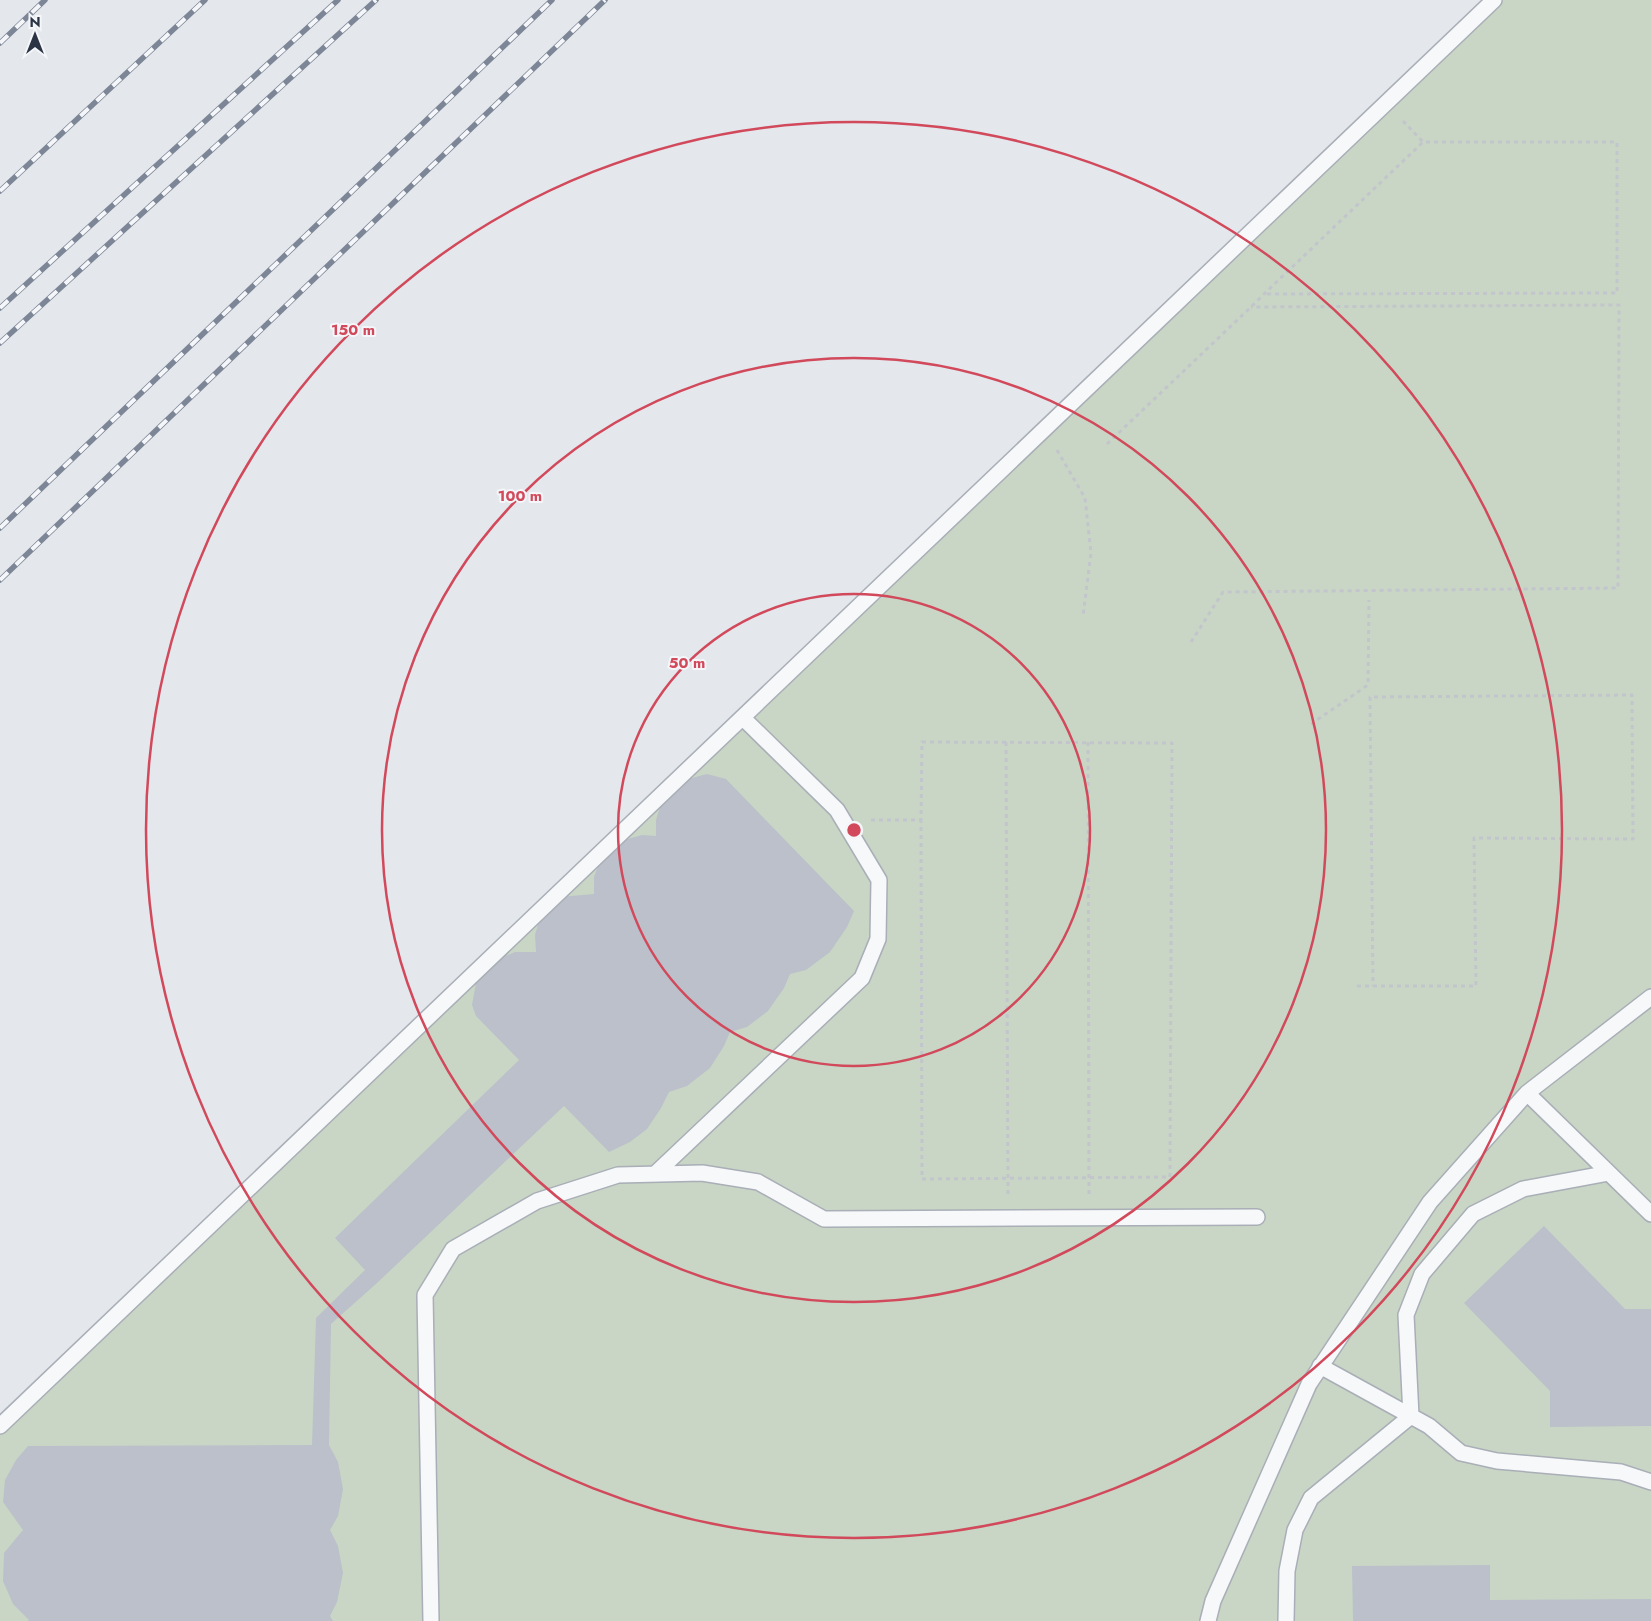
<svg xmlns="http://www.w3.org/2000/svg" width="1651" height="1621" font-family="Jost,sans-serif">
  <rect width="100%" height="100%" fill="#e4e7ec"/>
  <path fill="#c9d6c5" d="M1494,0h157v1621h-1651v-195z"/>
  <path fill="#bbc0ca" d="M707,774l19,5 128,132 -7,16 -17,25 -24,18 -16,4 -6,14 -16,23 -21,16 -17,5 -6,14 -14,22 -23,18 -18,6 -8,16 -14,21 -17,13 -21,10 -45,-46 -187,177 -46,41 -2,121 9,17 5,27 -5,27 -8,14 8,16 5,27 -6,29 -7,14 3,5h-306l2,-1 -16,-16 -10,-23 1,-28 19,-23 -20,-28 2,-22 11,-20 12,-14 284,-1 4,-127 49,-48 -30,-32 184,-178 -43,-44 -4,-11 4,-22 15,-21 24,-10h21l-1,-17 6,-21 19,-17 34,-3v-17l8,-21 22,-16 18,-5 14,1v-16l7,-23 21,-17z
    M1544,1226l81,83h26v117l-101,1v-36l-86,-88z
    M1490,1565v35l161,-1v22h-298l-1,-55z"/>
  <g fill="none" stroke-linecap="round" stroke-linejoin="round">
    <defs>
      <path id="lane" d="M1527,1093l124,121
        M655,1174l207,-196 16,-39 1,-59 -42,-70 -94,-92
        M1320,1366l109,60 32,27 36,8 124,11 30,10
        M0,1426l1494,-1426
        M431,1621l-6,-326 28,-46 84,-48 81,-26 84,-2 56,9 66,37 433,-2
        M1208,1621l5,-20 96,-217 121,-182 97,-109 124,-96
        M1286,1621l1,-50 8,-41 16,-32 100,-82 -5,-101 16,-41 51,-60 50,-25 86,-16"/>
    </defs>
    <use href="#lane" stroke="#a9aeb7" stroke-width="18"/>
    <path stroke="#c2c5cb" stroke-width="3" stroke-dasharray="4 4" stroke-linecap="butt" d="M1403,121l20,21
      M1107,444l144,-137 13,-13 159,-152h194v151l-353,1
      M1057,450l28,48 6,55 -8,63
      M1191,642l32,-50 395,-4 1,-283 -368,2
      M1311,724l57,-39 1,-85
      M1006,742l2,454
      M1088,742l1,452
      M871,820h50l1,-78 250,1 -2,434 -248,2 -1,-359
      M1357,986h119l-2,-148 159,1 -1,-144 -262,2 3,289"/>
    <use href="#lane" stroke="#f7f8fa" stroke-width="15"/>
    <defs>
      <path id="rail" d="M0,43l45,-43
        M0,191l205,-191
        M0,308l338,-308
        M0,343l376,-343
        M0,528l552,-528
        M0,580l605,-580"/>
    </defs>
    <use href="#rail" stroke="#7d8696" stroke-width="5.5"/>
    <use href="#rail" stroke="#f4f6f9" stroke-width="4" stroke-dasharray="11" stroke-linecap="butt"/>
  </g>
  <g fill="none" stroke="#d1495b" stroke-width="2.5">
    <circle cx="854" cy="830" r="236"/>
    <circle cx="854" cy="830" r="472"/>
    <circle cx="854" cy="830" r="708"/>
  </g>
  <circle cx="854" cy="830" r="8" fill="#d1495b" stroke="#f4f6f9" stroke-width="2.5"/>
  <g font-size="15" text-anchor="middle" font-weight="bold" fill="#d1495b" stroke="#f4f6f9" stroke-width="4" stroke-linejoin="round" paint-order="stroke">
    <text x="353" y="335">150 m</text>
    <text x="520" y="501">100 m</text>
    <text x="687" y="668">50 m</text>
  </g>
  <g transform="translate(35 35)" stroke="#f4f6f9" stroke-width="4" paint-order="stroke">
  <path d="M0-4L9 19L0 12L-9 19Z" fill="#2b3445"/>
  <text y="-8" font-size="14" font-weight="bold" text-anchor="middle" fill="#2b3445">N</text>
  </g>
</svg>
